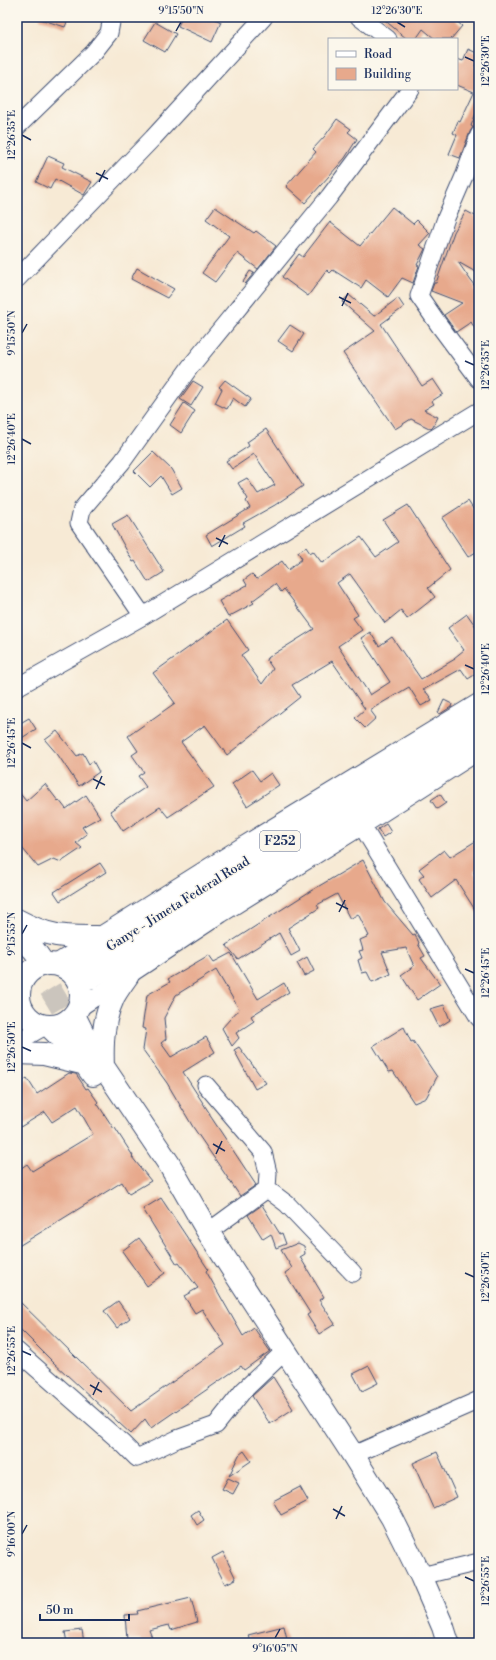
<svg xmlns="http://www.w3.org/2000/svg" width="496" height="1660" font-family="'Libre Bodoni',serif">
  <rect width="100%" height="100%" fill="#fbf7ec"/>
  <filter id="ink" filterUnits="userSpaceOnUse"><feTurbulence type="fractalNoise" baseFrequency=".025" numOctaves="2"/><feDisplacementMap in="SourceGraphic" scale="8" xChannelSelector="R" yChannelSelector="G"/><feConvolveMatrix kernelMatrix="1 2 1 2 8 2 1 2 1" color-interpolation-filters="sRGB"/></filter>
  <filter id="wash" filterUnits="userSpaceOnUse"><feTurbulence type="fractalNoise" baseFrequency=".012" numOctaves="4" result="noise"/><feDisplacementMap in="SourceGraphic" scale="16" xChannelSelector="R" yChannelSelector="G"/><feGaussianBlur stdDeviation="0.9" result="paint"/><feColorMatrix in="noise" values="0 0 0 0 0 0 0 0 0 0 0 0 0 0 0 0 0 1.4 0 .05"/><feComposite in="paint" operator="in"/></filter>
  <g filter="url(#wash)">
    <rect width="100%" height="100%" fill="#f7ead5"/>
    <g id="blocks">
      <path fill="#e7a98c" d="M40,17h29l-4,10 -25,-8z
        M182,17h29l10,5 -9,20 -34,-16z
        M381,17h71l10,9 -11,13h-16l-12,-10 -7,10h-9z
        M155,22l21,12 -11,18 -21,-12z
        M468,49l11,5 -4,12 4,2v37l-8,21 2,1 -3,5 -10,26 -11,-4 8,-19 -4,-2 5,-12 2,1 14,-30 -17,-7v-26l6,2z
        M337,119l14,10 -3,3 9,7 -12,19 -40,45 -19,-17 30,-34 -3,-3 12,-13z
        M48,156l16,7 -2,4 30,15 -8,13 -29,-16 -5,10 -14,-7z
        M215,207l39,26 2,-2 20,15 -18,23 -21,-16 -22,29 -13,-9 27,-37 -23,-17z
        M392,207l21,17 4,-4 13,13 -11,12 6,4 -8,16 2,1 -6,17 -11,-5 -14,19 -22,-17 -5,8 -28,-18 -3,3 -3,-3 -19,26 -26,-19 17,-23 4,3 27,-35 30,24z
        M466,211l13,7v56l-21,-12 18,26 -1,1 4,7v39l-8,-13 -15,10 -12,-17 18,-12 -31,-12 3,-8h2l18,-51z
        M137,268l37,21 -7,9 -36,-19z
        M250,271l4,2 -9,11 -2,-2z
        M349,295l25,21 24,-18 6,9 -23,17 41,62 11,-7 10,15 -11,7 2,3 -10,6 14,7 -5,10 -2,2 -20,-10 -16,10 -52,-76 32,-22 -33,-29z
        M290,325l14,9 -11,17 -15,-10z
        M225,380l26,19 -6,8 -12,-9 -6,11 -12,-6 7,-14 -3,-2z
        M193,381l10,6 -12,19 -11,-7z
        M184,403l11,8 -14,22 -11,-8z
        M266,429l37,57 -28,19 -32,18 2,3 -33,20 -6,-11 44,-27 -4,-7 2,-2 -10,-16 9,-5 11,16 17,-9 -21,-31 -22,15 -6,-8 23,-15 -2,-4z
        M153,452l18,17 11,19 -10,6 -11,-18 -11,11 -16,-16z
        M468,501l11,17v32l-11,7 -26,-39z
        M408,505l42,65 -22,18 7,9 -28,22 -6,-9 -16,13 -35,-49 -13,9 21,32 -5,3 9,12 -24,16 32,49 20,-13 -29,-44 9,-6 9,14 13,-9 29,42 34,-20 -1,-1 10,-8 -16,-22 19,-14 12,17v41l-11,7 -7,-10 -38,21 4,3 5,7 -11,6 -12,-19 -39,23 6,8 -11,10 -10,-10 10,-9 -33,-48 -40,24 8,12 -73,58 -22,-30 -24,17 33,45 -46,30 -8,-10 -37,24 -13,-20 36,-24 -8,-11 6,-4 -12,-17 6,-4 -10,-15 47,-33 -22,-30 74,-53 21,30 -7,5 21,29 11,-15 -7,-10 48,-30 -30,-40 -3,3 -6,-8 -23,17 2,2 -26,14 -9,-16 28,-16 -3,-5 8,-6 5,5 25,-18 6,9 14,-11 -4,-7 8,-5 4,6 3,-2 9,12 39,-26 15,20 22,-15 -15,-22z
        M128,515l36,57 -16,10 -13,-21 -2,1 -21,-38z
        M444,700l8,4 -1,3 -11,7 -2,-1z
        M29,718l7,11 -19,12v-16z
        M57,731l20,25 6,-3 6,11 4,-3 6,11 -20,14 -21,-31 -13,-15z
        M252,770l8,11 11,-8 8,12 -32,21 -15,-22z
        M45,784l13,17 1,-1 7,9 20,-14 14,22 -18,10 5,7 -11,9 6,5 -21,14 -7,-3 -16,8 -21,-25v-52l9,11z
        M440,794l6,9 -9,6 -6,-9z
        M386,824l5,8 -8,5 -5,-8z
        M479,839v29l-5,4 5,8v36l-23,-36 -24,18 -13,-19 5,-4 -5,-6 25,-19 6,7z
        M363,860l22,42 28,33 2,-1 4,9 -1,1 7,12 -4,2 19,26 -23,16 -16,-25 13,-9 -8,-18 -24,4 9,22 -19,8 -5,-10 -5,1 -4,-13 4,-2 -3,-7 4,-1 -3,-10 9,-4 -11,-22 -8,5 -13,-25 -20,11 2,3 -31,20 12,23 -9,5 -12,-23 -41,26 -12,-14 83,-53z
        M100,863l6,9 -46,29 -6,-9z
        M231,953l27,46 26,-16 5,9 -38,24 3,5 -18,12 3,5 -7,8 -10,-18 17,-19 -23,-39 -40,25 -12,23 2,21 -5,4 10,14 35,-20 9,15 -32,20 27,42h-1l47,71 -16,11 -47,-69 -26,-44 -24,-33 3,-21 -4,-1 5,-33 23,-13 -2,-3 41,-24 5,7z
        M307,957l7,14 -10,5 -7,-13z
        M444,1005l6,15 -11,7 -9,-18z
        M404,1027l7,15 2,-1 24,36 -11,21 -12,5 -21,-32 -4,1 -16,-26z
        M239,1047l27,36 -11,6 -21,-39z
        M69,1073l7,1 10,15 2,-1 10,14 -1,1 17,26 1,-1 18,28 -1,1 19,24 -22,13 -7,-12 -105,65v-76l10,-7 5,7 61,-37 -16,-28 -25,16 -7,-10 -28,17v-44l10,-7 10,16z
        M161,1198l47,71 -2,2 37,65 11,-8 16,23 -26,19 -3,-4 -90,62 -6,-9 -14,15 -77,-71 -37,-37v-27l114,112 94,-66 -23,-36 -7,4 -11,-17 14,-8 -19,-25 -2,1 -34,-55z
        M262,1205l18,29 2,-1 4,11 -10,4 -5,-14 -8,5 -15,-24z
        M139,1238l26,35 -18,13 -25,-35z
        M298,1243l6,3 1,8 -5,3 24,40 -5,3 16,24 -16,10 -12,-19 3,-2 -25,-40 7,-5 -11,-18z
        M118,1301l12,17 -13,10 -13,-17z
        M369,1366l9,17 -16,8 -9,-17z
        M273,1377l20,32 -23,15 -18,-28z
        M244,1451l7,10 -22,15 10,-21z
        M437,1452l20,45 -24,11 -20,-45z
        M228,1478l11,5 -6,11 -11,-5z
        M300,1487l8,14 -27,14 -8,-14z
        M198,1510l6,10 -7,5 -6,-10z
        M223,1552l13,27 -11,5 -13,-26z
        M191,1598l6,24 -26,8 -2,-5 -20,5 5,13h-12l-1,-4 -14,1 -2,-25 13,-1 -1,-3z
        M284,1626l4,17h-38l-2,-8z
        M82,1630l2,13h-17l-2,-11z"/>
    </g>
  </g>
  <g filter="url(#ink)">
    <use href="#blocks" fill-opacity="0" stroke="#3c4b70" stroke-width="1"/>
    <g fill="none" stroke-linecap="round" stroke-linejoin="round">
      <path stroke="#cbc5bd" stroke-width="22" stroke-dasharray="22 11" stroke-linecap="butt" d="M18,1021l72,-43"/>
      <defs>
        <path id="minor" d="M359,17l29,22
          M17,127l77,-75 15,-19 3,-16
          M479,135l-14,39 -19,44 -27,78 20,29 40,54
          M17,279l136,-141 111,-121
          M143,616l-64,-93 3,-14 40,-47 68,-95 139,-170 81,-108
          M17,687l126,-71 336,-205
          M362,826l117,192
          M55,964l189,-119 235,-143
          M17,985l4,-3
          M79,1008l142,-94 141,-88 117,-75
          M17,1042l28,-16
          M206,1085l57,67 5,21 -1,16 -59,43
          M267,1189l20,15 66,69
          M17,1351l106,93 14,14 40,-19 39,-14 27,-34 42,-40
          M353,1455l126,-55
          M421,1576l58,-14"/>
        <path id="major" d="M17,920c32,17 45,17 80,17
          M17,934l17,16 10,14
          M19 995a31 31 0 1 1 62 0a31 31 0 1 1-62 0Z
          M81,965l398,-249
          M90,978l211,-130 178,-113
          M74,1015l16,32 79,117 39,68 145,223 39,63 29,58 22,51 5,16
          M49,1026l28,27 16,22
          M17,1053l27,1 42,10
          M103,1067c-1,-25 0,-48 11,-71 4,-7 9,-14 14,-21"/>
      </defs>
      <use href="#minor" stroke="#3c4b70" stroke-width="19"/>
      <use href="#major" stroke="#3c4b70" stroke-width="24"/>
      <use href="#minor" stroke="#fff" stroke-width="17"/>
      <use href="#major" stroke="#fff" stroke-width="22"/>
    </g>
  </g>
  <path fill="none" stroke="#1b2f5e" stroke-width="1.5" d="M397,22l8,5M176,31l5,-9M465,57l9,4M22,135l9,5M96,173l12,6M99,182l6,-12M339,297l12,6M342,306l6,-13M22,333l5,-9M465,361l9,4M22,439l9,5M216,538l12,6M219,547l6,-12M465,665l9,4M22,743l9,5M93,779l12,6M96,789l6,-13M336,903l12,6M339,912l6,-12M22,934l5,-9M465,969l9,4M22,1047l9,4M213,1144l12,7M216,1154l6,-13M465,1273l9,4M22,1351l9,4M90,1385l12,7M93,1395l6,-13M333,1509l12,7M336,1519l6,-13M22,1534l5,-9M465,1577l9,4M275,1638l5,-9"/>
  <g text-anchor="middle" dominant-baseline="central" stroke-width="3" stroke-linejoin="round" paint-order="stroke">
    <rect fill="#fbf7ec" stroke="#5e6b89" stroke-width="1" x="260" y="831" width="40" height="20" rx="3"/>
    <g font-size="12" font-weight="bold" fill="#1b2f5e">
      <text x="280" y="841">F252</text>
    </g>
    <g font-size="13" fill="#1b2f5e" stroke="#fbf7ec">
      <text transform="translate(178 904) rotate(-32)">Ganye - Jimeta Federal Road</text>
    </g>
  </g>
  <rect width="496" height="1660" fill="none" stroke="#fbf7ec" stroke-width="44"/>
  <rect x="328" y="38" width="130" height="52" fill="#fbf7ec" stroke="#a1a7b3"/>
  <rect x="336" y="51" width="20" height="6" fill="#ffffff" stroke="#a1a7b3"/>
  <text x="364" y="58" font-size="12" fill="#1b2f5e">Road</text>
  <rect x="336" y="68" width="20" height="12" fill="#e7a98c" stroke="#a1a7b3"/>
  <text x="364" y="78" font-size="12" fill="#1b2f5e">Building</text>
  <path d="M40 1614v6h89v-6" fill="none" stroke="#1b2f5e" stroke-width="2"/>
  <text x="46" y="1614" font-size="12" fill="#1b2f5e" stroke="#fbf7ec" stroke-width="3" paint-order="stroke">50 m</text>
  <rect x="22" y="22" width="452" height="1616" fill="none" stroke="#1b2f5e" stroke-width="1.5"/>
  <g font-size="10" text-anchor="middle" fill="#1b2f5e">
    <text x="181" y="14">9°15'50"N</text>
    <text x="397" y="14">12°26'30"E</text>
    <text transform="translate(485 61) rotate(-90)" y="4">12°26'30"E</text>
    <text transform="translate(11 135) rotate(-90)" y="4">12°26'35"E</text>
    <text transform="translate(11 333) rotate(-90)" y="4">9°15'50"N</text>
    <text transform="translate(485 365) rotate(-90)" y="4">12°26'35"E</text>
    <text transform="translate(11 439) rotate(-90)" y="4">12°26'40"E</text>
    <text transform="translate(485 669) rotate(-90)" y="4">12°26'40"E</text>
    <text transform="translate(11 743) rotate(-90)" y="4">12°26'45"E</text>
    <text transform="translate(11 934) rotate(-90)" y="4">9°15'55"N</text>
    <text transform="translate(485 973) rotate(-90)" y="4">12°26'45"E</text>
    <text transform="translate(11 1047) rotate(-90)" y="4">12°26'50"E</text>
    <text transform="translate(485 1277) rotate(-90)" y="4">12°26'50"E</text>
    <text transform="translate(11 1351) rotate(-90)" y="4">12°26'55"E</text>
    <text transform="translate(11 1534) rotate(-90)" y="4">9°16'00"N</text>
    <text transform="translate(485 1581) rotate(-90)" y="4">12°26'55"E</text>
    <text x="275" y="1652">9°16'05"N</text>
  </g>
</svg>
